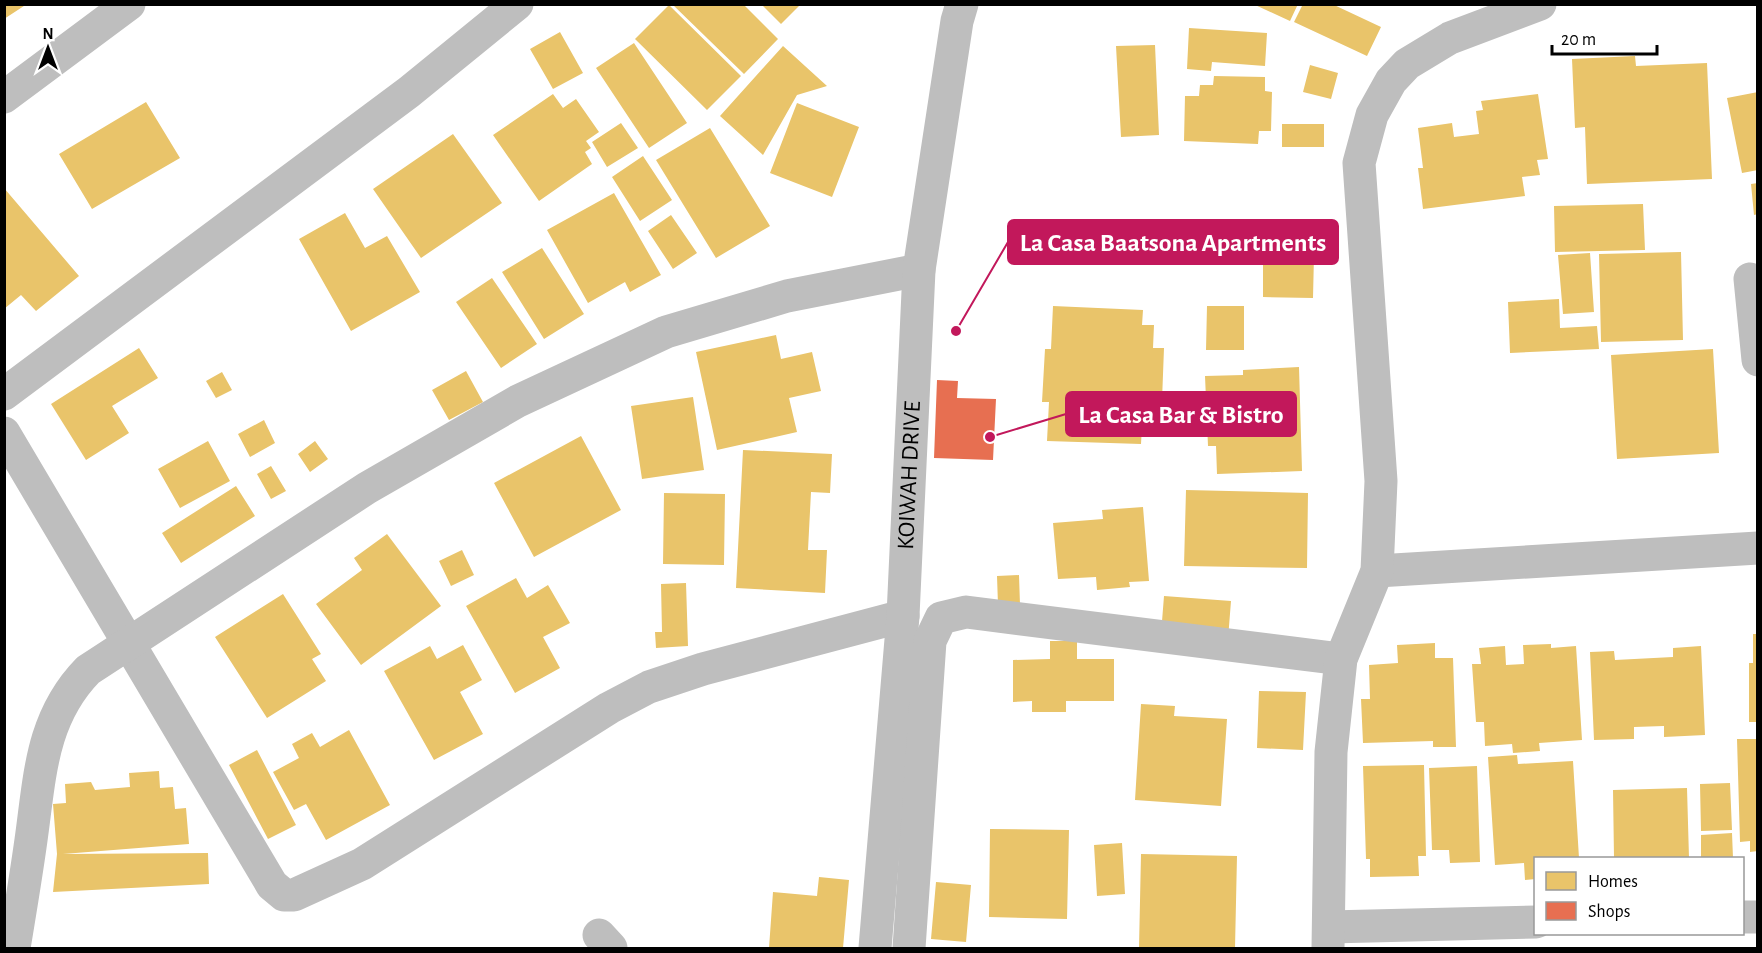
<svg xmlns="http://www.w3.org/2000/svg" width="1762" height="953" font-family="'Alegreya Sans',sans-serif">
  <rect width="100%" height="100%" fill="#fff"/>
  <path fill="#e9c46a" d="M4,4h23l-23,15z
    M672,4h71l35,35 -34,35z
    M761,4h40l-20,20z
    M1253,4h45l-8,17z
    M1303,4h29l49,23 -14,29 -73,-34z
    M669,5l72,71 -34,34 -72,-71z
    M1189,28l78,5 -2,33 -53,-4 -1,9 -24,-2z
    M560,32l23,41 -30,16 -23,-40z
    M634,43l53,80 -38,25 -53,-80z
    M1155,45l4,90 -38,2 -5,-91z
    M783,46l44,40 -30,9 -34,60 -43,-39z
    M1635,56l1,10 71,-3 5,116 -125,5 -2,-57 -10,1 -3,-69z
    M1310,65l28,8 -7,26 -28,-7z
    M1214,76l51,1v14l7,1 -1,39h-12l-1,13 -74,-3 1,-45h14l1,-11h13z
    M1758,92v78l-16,3 -15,-75z
    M553,94l10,14 13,-9 23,33 -13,9 5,7 -6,4 7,12 -53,37 -46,-66z
    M1538,94l10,65 -11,1 3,15 -18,2 3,19 -102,13 -5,-41h5l-5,-40 34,-5 2,14 25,-3 -3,-23 7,-1 -2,-9z
    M146,102l34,56 -88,51 -33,-55z
    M797,103l62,24 -27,70 -62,-24z
    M621,123l17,25 -31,19 -15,-25z
    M1282,124h42v23h-42z
    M710,128l60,98 -54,32 -60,-98z
    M453,134l49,69 -81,55 -48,-69z
    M643,156l29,44 -32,21 -28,-44z
    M1758,183v31l-4,1 -3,-31z
    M4,188l75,88 -43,35 -15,-16 -17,14z
    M614,193l47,82 -31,17 -5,-10 -37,21 -41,-73z
    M1643,204l2,46 -90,2 -1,-46z
    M345,213l20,35 22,-12 33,56 -69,39 -52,-92z
    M671,215l26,38 -24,16 -25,-38z
    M542,248l42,66 -40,25 -42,-67z
    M1681,252l2,88 -82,2 -2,-88z
    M1590,253l4,59 -31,2 -5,-59z
    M1263,255h51l-1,43 -50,-1z
    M492,278l45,66 -36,24 -45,-66z
    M1559,299l1,29 37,-2 2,23 -89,4 -2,-51z
    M1053,306l90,4 -1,15h12l-1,23h11l-3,79 -19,-1 -1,18 -94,-3 2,-39h-7l3,-53h6z
    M1207,306h37v44h-38z
    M776,335l5,24 31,-7 9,39 -32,7 8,34 -80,18 -21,-98z
    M139,348l19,30 -46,28 17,27 -43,27 -35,-56z
    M1713,349l6,104 -102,6 -6,-104z
    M1299,367l3,104 -85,3 -1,-28h-8l-3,-70 38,-1v-5z
    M466,371l17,31 -34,18 -17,-30z
    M222,372l10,18 -16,8 -10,-17z
    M693,397l11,73 -62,9 -11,-73z
    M264,420l11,23 -25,14 -12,-23z
    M581,436l40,74 -87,47 -40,-74z
    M208,441l22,40 -50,27 -22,-39z
    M315,441l13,18 -18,13 -12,-18z
    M743,450l89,4 -2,39 -19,-1 -3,58h19l-2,43 -89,-5z
    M271,466l15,25 -15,8 -14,-25z
    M236,486l19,30 -74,47 -19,-30z
    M1186,490l122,3 -1,75 -123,-2z
    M664,493l61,1 -1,71 -61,-1z
    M1143,507l6,74 -20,1 1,5 -33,3 -1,-13 -38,2 -5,-56 50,-4 -1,-9z
    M387,534l54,72 -80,59 -45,-61 46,-34 -8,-12z
    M462,550l12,25 -23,11 -12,-25z
    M1019,575l1,30h-22l-1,-29z
    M516,578l11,20 21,-13 22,38 -27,14 17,31 -45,25 -49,-87z
    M686,583l2,63 -32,2 -1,-16h7l-1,-48z
    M283,594l38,60 -9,5 14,22 -59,37 -52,-81z
    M1164,596l67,5 -3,38 -67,-5z
    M1753,634h5v88h-9v-59h4z
    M1050,641h27v18h37v42h-48v11h-34v-11l-19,1v-42l37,-1z
    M1435,643v15h18l3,89h-23v-6l-70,2 -2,-44h9l-1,-34 29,-2 -1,-18z
    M1551,644v4l25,-2 6,94 -43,3 1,8 -27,2 -1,-9 -27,2 -1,-24h-8l-4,-58h9l-2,-16 26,-2 1,19 18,-1 -1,-19z
    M463,645l19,35 -22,12 23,42 -49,26 -50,-89 46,-25 7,13z
    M1701,646l4,89 -41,2v-11l-30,1v12l-40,1 -4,-88 24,-1 1,9 58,-3v-9z
    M1259,691l47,1 -3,58 -46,-2z
    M1141,704l34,2 -1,10 53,3 -6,87 -86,-6z
    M349,730l41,75 -64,35 -20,-36 -12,6 -21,-38 26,-14 -7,-14 20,-11 8,14z
    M1737,739h21v112l-8,1v-11l-10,1z
    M257,750l39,75 -28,14 -39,-74z
    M1517,755l1,9 55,-3 6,97h-43v21l-11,1 -1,-17 -29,2 -7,-108z
    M1424,765l2,91h-8l1,20 -49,1v-18h-4l-3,-93z
    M1477,766l3,96 -30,1 -1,-13h-17l-3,-82z
    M159,771l1,17 13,-1 2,22 11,-1 3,36 -126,10 145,-1 1,31 -156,8 4,-38 -4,-50 13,-1 -1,-19 26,-2 4,8 35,-3 -1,-14z
    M1730,783l2,47 -31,1 -1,-47z
    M1687,788l2,70h-75l-1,-68z
    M990,829l79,1 -2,89 -78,-2z
    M1732,833l1,25h-32v-23z
    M1122,843l3,51 -28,2 -3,-51z
    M1141,854l96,2 -2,92h-96z
    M819,877l30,3 -6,68h-74l4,-56 44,4z
    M936,882l35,3 -5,57 -35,-3z"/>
  <path fill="#e76f51" d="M937,380l21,1 -1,17 39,1 -3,61 -59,-2z"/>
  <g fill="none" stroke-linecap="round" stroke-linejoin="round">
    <g stroke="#bebebe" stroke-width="33">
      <path d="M4,97l125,-93"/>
      <path d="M1750,279l8,81"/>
      <path d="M4,394l405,-302 108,-88"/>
      <path d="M4,433l268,452 12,10h10l68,-31 247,-156 40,-21 54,-18 200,-53"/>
      <path d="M1377,571l381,-23"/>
      <path d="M1742,917h16"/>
      <path d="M1329,927l207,-5"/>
      <path d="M599,935l12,13"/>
      <path d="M14,948c6,-36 12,-72 17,-108 9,-64 10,-122 57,-170l279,-182 151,-87 148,-69 121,-36 132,-26"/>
      <path id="s1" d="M875,948l28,-332 16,-346 38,-249 5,-17"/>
      <path d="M909,948l21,-307 11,-23 25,-6 375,47"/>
      <path d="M1328,948l3,-196 10,-93 36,-88 4,-90 -22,-318 13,-48 19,-34 16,-17 43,-26 90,-34"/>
    </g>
  </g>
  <g text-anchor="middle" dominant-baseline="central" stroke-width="6" stroke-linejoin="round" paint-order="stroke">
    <g font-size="24" fill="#000" stroke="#fff">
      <text stroke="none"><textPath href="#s1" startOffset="474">KOIWAH DRIVE</textPath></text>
    </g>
  </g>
  <path fill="none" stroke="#c2185b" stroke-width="2" d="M956 331L1008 242M990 437L1066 414"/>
  <g fill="#c2185b" stroke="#fff" stroke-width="2">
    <circle cx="956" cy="331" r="6"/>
    <circle cx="990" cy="437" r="6"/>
  </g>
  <g fill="#c2185b" stroke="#c2185b" stroke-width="2">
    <rect x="1008" y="220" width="330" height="44" rx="6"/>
    <rect x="1066" y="392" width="230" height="44" rx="6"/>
  </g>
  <g font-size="26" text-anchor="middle" font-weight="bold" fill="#fff">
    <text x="1173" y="251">La Casa Baatsona Apartments</text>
    <text x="1181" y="423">La Casa Bar &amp; Bistro</text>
  </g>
  <rect width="1762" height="953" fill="none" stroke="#000000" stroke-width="12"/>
  <rect x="1534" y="857" width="210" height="78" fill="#ffffff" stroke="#999999" stroke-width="1.5"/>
  <rect x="1546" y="872" width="30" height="18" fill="#e9c46a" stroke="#999999" stroke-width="1.5"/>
  <text x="1588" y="887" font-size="18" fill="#000000">Homes</text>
  <rect x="1546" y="902" width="30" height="18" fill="#e76f51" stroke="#999999" stroke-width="1.5"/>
  <text x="1588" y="917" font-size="18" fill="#000000">Shops</text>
  <g transform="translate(48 48)" stroke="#ffffff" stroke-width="4.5" paint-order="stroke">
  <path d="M0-4.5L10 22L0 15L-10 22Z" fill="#000000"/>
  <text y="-9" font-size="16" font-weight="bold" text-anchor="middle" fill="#000000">N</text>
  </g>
  <path d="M1552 45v9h105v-9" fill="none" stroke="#000000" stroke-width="3"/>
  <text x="1561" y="45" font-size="18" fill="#000000" stroke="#ffffff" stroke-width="4.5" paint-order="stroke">20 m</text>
</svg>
